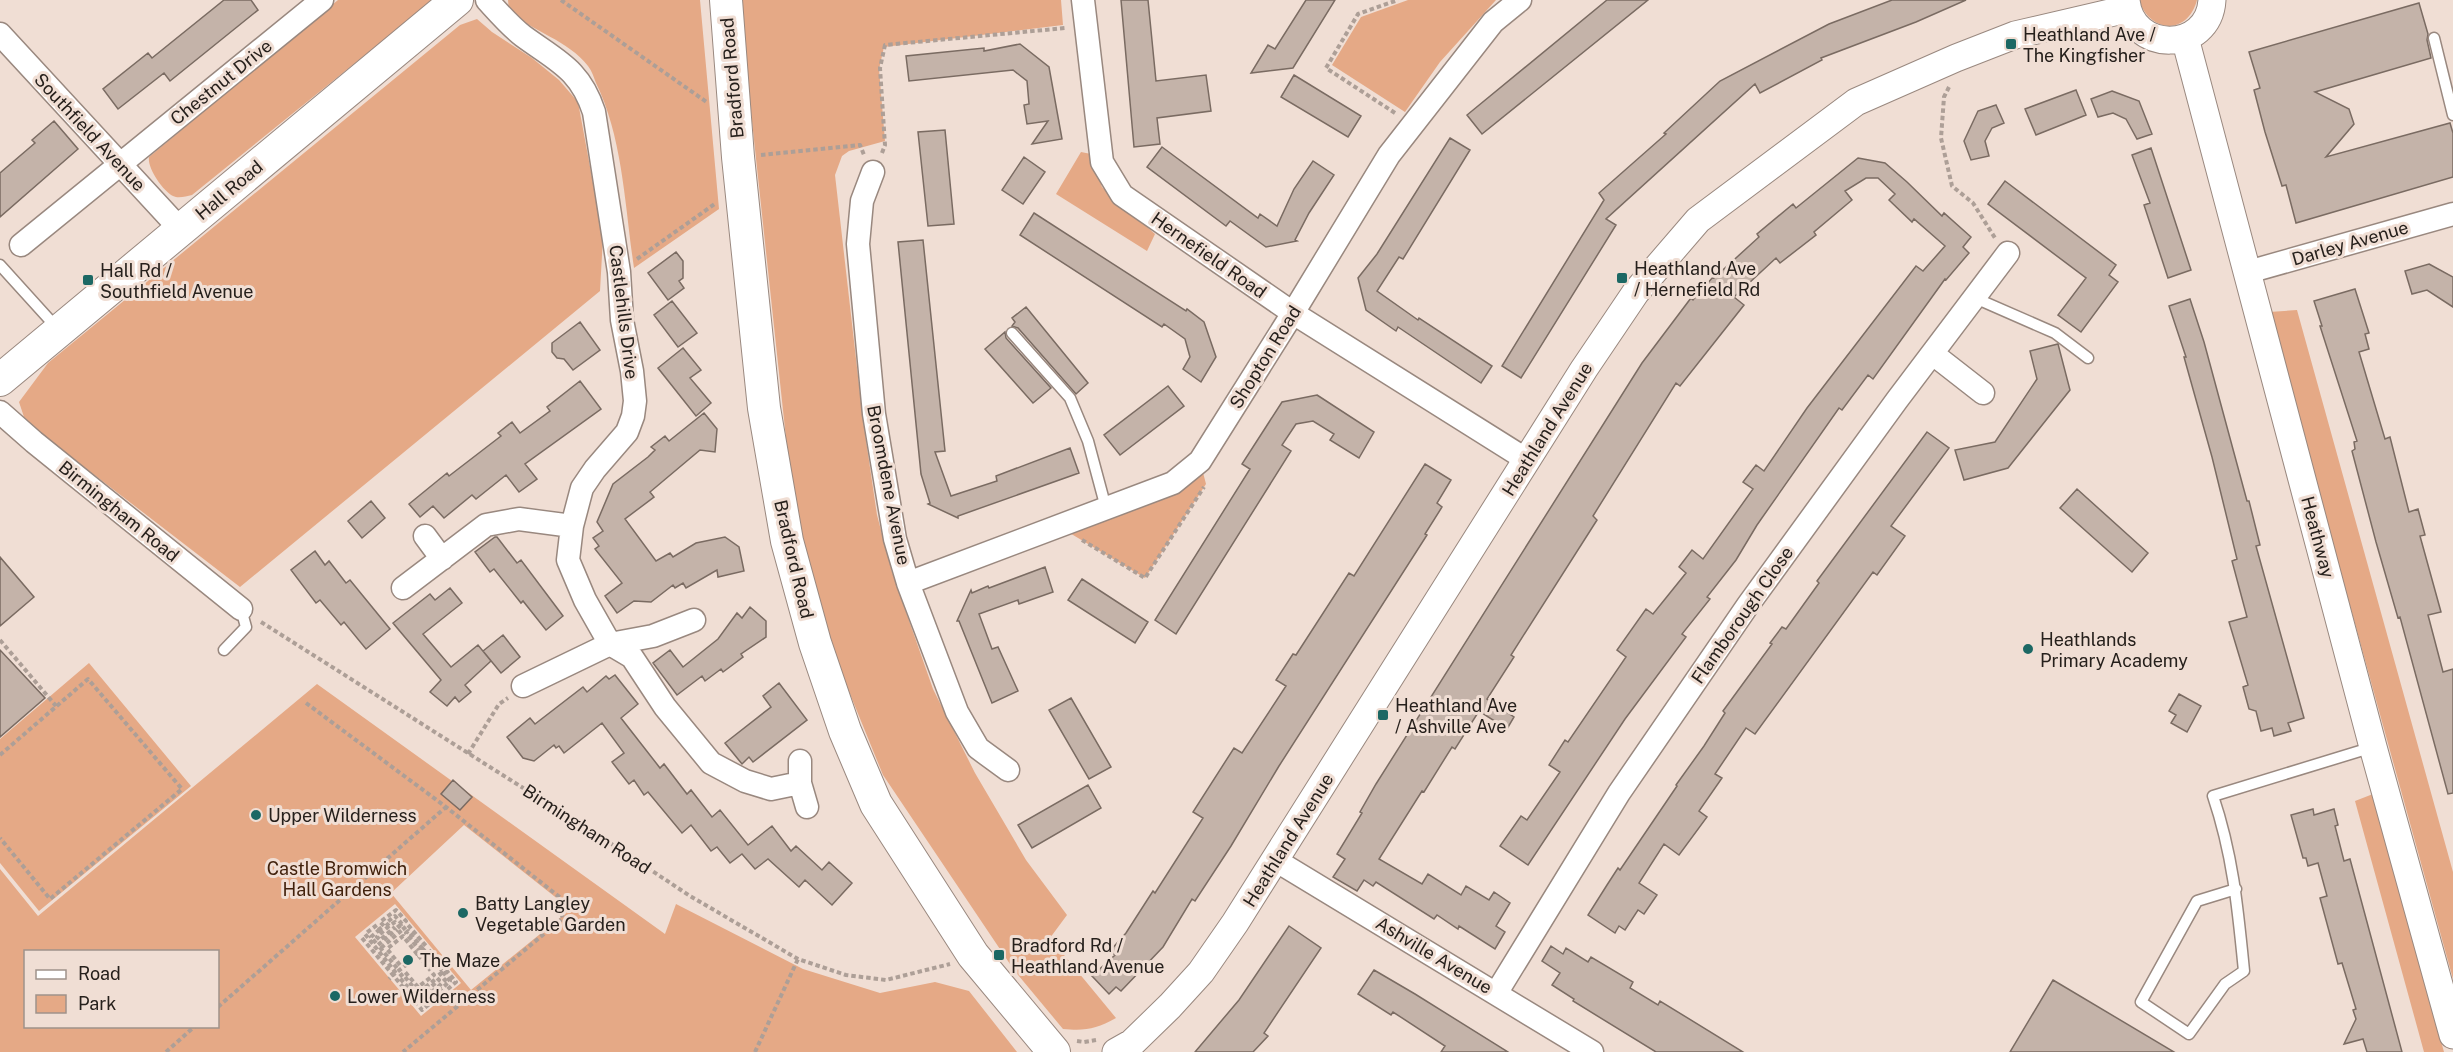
<svg xmlns="http://www.w3.org/2000/svg" width="2453" height="1052" font-family="'Public Sans',sans-serif">
  <rect width="100%" height="100%" fill="#f0ded4"/>
  <path fill="#e5a986" fill-rule="evenodd" d="M338,0h95l-241,195c-6,1 -13,4 -19,1 -10,-5 -26,-28 -24,-39z
    M508,0h192l19,209 -85,59c-9,-60 -11,-130 -38,-185 -2,-5 -4,-12 -8,-17 -20,-26 -55,-34 -79,-55z
    M739,0h322l2,25 -179,22 -5,22 6,72 -36,10 -7,5 -7,19 28,245 14,95 15,57 41,117 42,84 51,87 41,55 -17,23 66,80c-20,11 -30,13 -53,11l-49,-59 -131,-195 -44,-108 -32,-110 -18,-91z
    M1408,0h88l-56,62 -35,50 -73,-47 29,-48z
    M2139,0h58c-9,35 -47,34 -58,0z
    M477,19l15,13 40,26 27,22 19,22 25,135 -3,54 -360,296 -191,-147 -25,-23 -5,-15 29,-39 412,-338z
    M1081,152l10,2 11,33 53,47 -8,17 -91,-57z
    M2297,310l156,562v107l-184,-667z
    M1200,461l6,23 -61,94 -87,-52z
    M89,663l102,123 -152,125 -39,-48v-124z
    M317,684l348,250 11,-30 127,65 77,24 55,-11 34,9 48,61h-1017v-183l38,47zM464,825l95,75 -1,10 3,7 -90,73 -80,-97zM395,904l66,79 -40,33 -66,-79zM26,952h192v74h-192z
    M2373,794l71,258h-20l-69,-251z"/>
  <path fill="#c4b3a9" stroke="#7a6b62" stroke-width="1.5" d="M224,0h27l7,10 -88,71 -6,-8 -46,36 -15,-20 45,-36 4,5z
    M1121,0h27l8,81 50,-6 5,36 -54,7 3,26 -26,3z
    M1306,0h29l-42,68 -42,5 17,-28 7,4z
    M1607,0h41l-166,134 -15,-19z
    M1892,0h74l-50,22 -95,36 1,2 -62,33 -5,-9 -149,135 10,6 -95,153 -19,-12 102,-166 -5,-7 67,-59 -2,-1 56,-52 109,-57z
    M2419,3l9,31 -1,6 4,18 -116,34 34,17 5,15 -28,33 124,-34 3,10v44l-157,46 -10,-38 -4,1 -17,-54 -11,-42 6,-2 -11,-36z
    M1020,44l29,23 13,72 -30,5 16,-23 -21,3 -3,-19 5,-1 -2,-23 -14,-11 -104,11 -3,-25 78,-8v3z
    M1294,75l67,41 -13,21 -67,-40z
    M2076,90l10,25 -50,20 -11,-26z
    M2112,91l27,10 13,33 -15,5 -11,-20 -13,-6 -15,4 -7,-18z
    M1996,105l8,18 -12,5 -7,13 4,15 -18,4 -7,-19 14,-30z
    M54,121l24,28 -78,68v-44l35,-30 -3,-3z
    M945,130l9,94 -26,2 -10,-94z
    M1450,138l20,12 -67,109 -4,-2 -22,34 41,29 1,-2 73,48 -11,17 -83,-56 -2,4 -30,-21 -8,-32 19,-24z
    M1162,147l96,71 2,-4 17,12 17,-37 19,-28 21,14 -25,38 -14,27 2,1 -31,6 -36,-26 -4,5 -79,-59z
    M2151,148l40,122 -23,8 -24,-73 6,-2 -18,-48z
    M1024,157l21,15 -22,32 -21,-14z
    M1858,158l27,5 22,19 35,34 2,-3 27,24 -8,10 6,6 -23,27 -1,-1 -72,100 -5,-4 -26,35 -3,-2 -82,117 -21,35 -29,37 3,2 -28,35 4,3 -61,82 -97,146 -28,-19 21,-30 6,4 33,-48 -11,-7 16,-25 3,2 58,-85 -9,-7 29,-41 7,5 33,-41 -7,-6 13,-17 11,9 50,-70 -10,-7 13,-17 8,6 43,-63 109,-142 7,5 22,-25 -31,-27 -2,3 -23,-22 6,-6 -17,-16h-12l-21,13 7,9 -38,32 2,3 -36,28 -4,-5 -42,39 10,8 -64,81 -4,-3 -83,133 4,4 -86,135 3,2 -27,42 27,18 -7,12 -28,-18 -24,38 -3,-2 -28,45 -2,-1 -43,68 43,25 6,-10 33,21 5,-9 23,14 5,-8 16,11 -14,23 9,6 -10,17 -36,-23 -1,3 -21,-14 -3,4 -58,-37 -3,4 -9,-6 -7,11 -24,-14 12,-18 -8,-5 25,-41 -2,-1 16,-28 266,-421 49,-65 2,2 20,-23 1,1 45,-41 -2,-3 36,-30 3,4z
    M2005,181l111,84 -7,10 9,7 -37,50 -23,-17 28,-37 -98,-74z
    M1034,213l152,98 1,-2 17,13 12,35 -15,25 -18,-13 7,-12 -5,-18 -21,-15 -2,3 -142,-92z
    M923,240l22,211 -10,1 16,44 46,-15 -1,-5 74,-28 9,25 -121,43v2l-30,-14 2,-1 -9,-29 -23,-232z
    M676,252l7,9v17l-4,3 5,7 -16,12 -20,-27z
    M2429,264l24,13v30l-26,-17 -15,4 -7,-23z
    M2355,289l14,44 -4,1 4,15 -10,3 26,87 5,-2 19,75 9,-3 7,26 -5,1 21,76 -13,3 15,57 10,-3v124l-5,1 -48,-177 -2,1 -22,-76 -24,-91 3,-2 -1,-7 3,-1 -37,-115h2l-8,-25z
    M2190,299l14,43 43,159h2l11,44 -4,1 48,172 -16,5 3,8 -17,5 -2,-8 -11,3 -5,-20 -7,-2 -6,-22 5,-2 -19,-63 18,-5 -15,-56 5,-2 -25,-102 -28,-100h2l-17,-51z
    M672,301l25,32 -19,14 -24,-32z
    M1026,307l62,76 -12,11 -58,-66 -6,-2 3,-4 -3,-4z
    M580,322l20,28 -27,20 -9,-11 -7,-1 -5,-6v-9z
    M1005,332l1,6 45,50 -18,15 -48,-54z
    M2058,344l12,46 -62,78 -44,12 -9,-30 40,-8 42,-63 -7,-28z
    M683,348l18,22 -11,8 21,25 -15,13 -38,-48z
    M580,381l21,28 -76,55 12,15 -18,13 -13,-17 -30,24 -4,-4 -28,23 -11,-12 -13,11 -11,-13 38,-31 2,3 52,-40 -3,-3 14,-11 8,11 30,-22 -3,-4z
    M1168,386l16,20 -64,49 -16,-20z
    M1317,395l57,37 -15,26 -29,-18 4,-6 -21,-13 -17,3 -14,21 9,6 -115,183 -21,-14 95,-151 -8,-5 40,-62z
    M704,413l13,16 -2,23 -15,-2 -50,42 4,5 -29,22 31,42 14,-8 3,4 23,-14 29,-6 14,10 5,24 -26,6 -1,-7 -31,18 -3,-5 -8,5 -2,-3 -22,17 -17,-1 -17,12 -12,-17 17,-13 -27,-34 4,-3 -6,-8 10,-7 -6,-9 16,-38 35,-27 7,-7 -4,-3 14,-11 4,5z
    M1927,432l22,16 -58,78 14,10 -28,39 -4,-3 -118,162 -9,-6 -31,46 7,4 -23,33 8,6 -28,38 -15,-11 -25,39 18,12 -13,19 -6,-4 -13,20 -6,-4 -4,7 -27,-18 19,-30 11,-17 2,2 57,-84 -1,-1 28,-39 21,-33 -2,-2 49,-67 -2,-1 12,-16 4,2 33,-46 -2,-2z
    M1425,464l26,16 -14,23 5,4 -17,27 2,1 -148,231 -48,80 -36,55 -3,-2 -29,48 -42,44 -5,-4 -7,7 -17,-18 23,-21 -5,-4 16,-18 27,-42 2,2 48,-75 -10,-6 41,-64 8,5 44,-67 -10,-6 17,-26 3,1 53,-82 5,3z
    M2077,489l71,64 -16,19 -72,-64z
    M371,501l14,17 -23,20 -14,-17z
    M495,537h2l20,26 4,-3 42,56 -17,14 -23,-29 -2,2 -27,-34 -4,3 -15,-20z
    M315,551l10,14 4,-4 17,22 4,-3 40,49 -24,20 -22,-27 -3,3 -21,-25 -4,3 -25,-33z
    M0,557l34,40 -34,29z
    M1045,567l8,25 -34,12 -1,-4 -39,14 13,35 6,-2 20,44 -26,12 -33,-82h-2l14,-31 1,3 16,-7 1,2z
    M1082,579l66,43 -13,21 -67,-43z
    M450,588l12,15 -39,31 28,33 27,-22 13,16 -26,24 6,7 -12,10 -4,-5 -8,9 -17,-14 11,-12 -48,-57 37,-29 5,6z
    M750,607l16,14v16l-25,17 2,3 -20,15 -2,-3 -16,12 -3,-5 -25,19 -24,-32 17,-13 13,17 35,-28 19,-26 5,5z
    M503,635l17,22 -19,16 -18,-22z
    M0,650l45,48 -45,39z
    M615,675l23,29 -17,14 39,50 4,-4 23,30 4,-4 21,27 8,-7 28,35 24,-19 19,25 5,-5 26,24 7,-8 23,21 -20,22 -27,-25 -6,7 -31,-28 -13,10 -13,-15 -12,9 -13,-16 -6,4 -20,-26 -9,8 -34,-41 -4,3 -10,-15 -5,4 -17,-22 12,-9 -22,-30 -38,30 -5,-7 -3,2 -2,-3 -20,16 -11,-3 -16,-21 23,-19 5,6 48,-37 4,5 19,-16 3,3z
    M779,683l28,37 -54,42 -4,-5 -7,7 -17,-21 46,-36 -8,-11z
    M2179,694l22,12 -14,26 -16,-9 5,-8 -7,-4z
    M1071,698l40,69 -22,12 -40,-69z
    M453,780l19,17 -12,13 -19,-16z
    M1088,785l13,23 -69,40 -14,-23z
    M2313,809l1,6 20,-6 4,16 -3,1 9,35 6,-2 52,193h-35l-4,-13 -19,5 12,-25 -3,-9 3,-1 -14,-46 -4,1 -18,-66 7,-2 -9,-33 -10,3 -2,-8h-3l-12,-43z
    M1289,926l32,22 -57,85 4,3 -15,16h-58l44,-52z
    M1551,946l12,8 3,-6 22,14 3,-5 42,25 -3,6 28,17 2,-4 83,51h-87l-83,-51 1,-2 -22,-14 8,-12 -18,-12z
    M1374,970l41,24 93,58h-67l4,-6 -52,-34 -2,3 -33,-21z
    M2053,980l121,72h-164z"/>
  <g fill="none" stroke-linecap="round" stroke-linejoin="round">
    <defs>
      <path id="service" d="M2434,38l19,77
        M0,265l57,63
        M1975,298l80,35 33,25
        M1012,333l58,65 18,43 18,67
        M224,650l22,-23 -5,-18
        M2236,889l-39,12 -56,101 48,32 36,-50 19,-13c-6,-61 -11,-116 -31,-175l160,-49"/>
      <path id="minor" d="M487,0c11,12 23,26 36,36 34,25 57,33 71,76l25,160 3,48 10,51 3,30 -2,15 -6,16 -32,37 -13,19 -10,38 -4,34 17,40 25,44 22,13 33,50 46,56 34,18 26,8 29,-6
        M1083,0l19,162 20,33 171,118 234,147
        M0,34l181,196
        M873,172l-11,29 -4,43 16,170 21,125 13,44 49,129 21,36 30,22
        M21,245l301,-245
        M2248,272l205,-58
        M1933,354l50,39
        M0,412l34,30 207,167
        M425,536l17,23
        M908,583l265,-100 27,-22 93,-148 96,-158 104,-133 27,-22
        M403,588l83,-63 33,-6 53,7
        M523,686l87,-42 43,-8 41,-16
        M800,761v22l7,24
        M1275,860l317,192
        M1497,992l122,-199 129,-188 149,-205 111,-147"/>
      <path id="tertiary" d="M2126,0c5,54 83,53 86,0
        M2185,38l188,709 80,288
        M1116,1052l16,-9 38,-37 31,-34 34,-49 349,-554 52,-77 62,-72 158,-118 100,-44 59,-23 112,-26"/>
      <path id="secondary" d="M726,0l12,157 26,251 23,133 28,102 30,88 31,73 97,151 81,97
        M0,380l457,-380"/>
    </defs>
    <use href="#service" stroke="#99887f" stroke-width="13"/>
    <use href="#minor" stroke="#99887f" stroke-width="25"/>
    <use href="#tertiary" stroke="#99887f" stroke-width="29"/>
    <use href="#secondary" stroke="#99887f" stroke-width="34"/>
    <path stroke="#ad9f97" stroke-width="4" stroke-dasharray="4.5 3" stroke-linecap="butt" d="M561,0l147,103
      M1949,87l-5,10 -3,41 11,48 21,17 22,35
      M1395,113l-69,-45 32,-54 40,-14
      M882,153l3,-8 -5,-77 5,-23 180,-17
      M761,155l99,-10 4,10
      M637,259l79,-56
      M1082,540l63,38 59,-91
      M261,622l349,221 80,53 108,63 48,16 40,5 64,-16
      M0,640l56,66
      M306,703l140,104 116,92 -3,9 4,10 -160,134
      M468,754l31,-50 9,-6
      M0,755l88,-76 94,110 -132,110 -50,-61
      M389,926l-12,11 3,3 15,-13
      M362,938l31,37 -4,4
      M376,943l-5,-6 9,-8
      M381,948l21,-18
      M429,950l14,17 -5,4 7,9 -7,7
      M400,965l-13,-16 16,-13 14,18 3,-3 -14,-18 2,-2 15,18
      M397,968l-19,-23 19,-16
      M396,973l-31,-39 12,-9 3,4 4,-3 -4,-4 16,-12 10,11 -4,3 -7,-8 -9,7 3,3 6,-4 7,8 6,-5 18,21 -3,3 15,17 -3,3 -13,-16 -3,3 15,19 -16,12 -13,-15 -6,5 23,27 10,-8 -2,-3 8,-6 3,2 9,-8 -7,-9 3,-2 10,12 -15,13 -3,-3 -3,2 3,3 -16,13 -29,-35 17,-13
      M405,977l13,16 19,-15 2,2 -19,16 3,3 7,-6
      M218,1007l228,-200
      M1077,1041l7,1 12,-2
      M166,1052l29,-26
      M755,1052l43,-93"/>
    <use href="#service" stroke="#fff" stroke-width="10"/>
    <use href="#minor" stroke="#fff" stroke-width="22"/>
    <use href="#tertiary" stroke="#fff" stroke-width="27"/>
    <use href="#secondary" stroke="#fff" stroke-width="32"/>
  </g>
  <g fill="#1c6864" stroke="#f0ded4" stroke-width="2">
    <rect x="2005" y="38" width="12" height="12" rx="3"/>
    <rect x="1616" y="272" width="12" height="12" rx="3"/>
    <rect x="82" y="274" width="12" height="12" rx="3"/>
    <circle cx="2028" cy="649" r="6"/>
    <rect x="1377" y="709" width="12" height="12" rx="3"/>
    <circle cx="256" cy="815" r="6"/>
    <circle cx="463" cy="913" r="6"/>
    <rect x="993" y="949" width="12" height="12" rx="3"/>
    <circle cx="408" cy="960" r="6"/>
    <circle cx="335" cy="996" r="6"/>
  </g>
  <g text-anchor="middle" dominant-baseline="central" stroke-width="6" stroke-linejoin="round" paint-order="stroke">
    <g font-size="18" fill="#26201c" stroke="#f0ded4" text-anchor="start">
      <text x="2023" y="34">Heathland Ave /<tspan x="2023" dy="21">The Kingfisher</tspan></text>
      <text x="1634" y="268">Heathland Ave<tspan x="1634" dy="21">/ Hernefield Rd</tspan></text>
      <text x="100" y="270">Hall Rd /<tspan x="100" dy="21">Southfield Avenue</tspan></text>
      <text x="2040" y="639">Heathlands<tspan x="2040" dy="21">Primary Academy</tspan></text>
      <text x="1395" y="705">Heathland Ave<tspan x="1395" dy="21">/ Ashville Ave</tspan></text>
      <text x="268" y="815">Upper Wilderness</text>
      <text x="475" y="903">Batty Langley<tspan x="475" dy="21">Vegetable Garden</tspan></text>
      <text x="1011" y="945">Bradford Rd /<tspan x="1011" dy="21">Heathland Avenue</tspan></text>
      <text x="420" y="960">The Maze</text>
      <text x="347" y="996">Lower Wilderness</text>
    </g>
    <g font-size="18" fill="#26201c" stroke="#f0ded4">
      <text transform="translate(732 78) rotate(-95)">Bradford Road</text>
      <text transform="translate(221 82) rotate(-39)">Chestnut Drive</text>
      <text transform="translate(90 132) rotate(47)">Southfield Avenue</text>
      <text transform="translate(229 190) rotate(-40)">Hall Road</text>
      <text transform="translate(2350 243) rotate(-16)">Darley Avenue</text>
      <text transform="translate(1209 255) rotate(35)">Hernefield Road</text>
      <text transform="translate(624 312) rotate(83)">Castlehills Drive</text>
      <text transform="translate(1265 357) rotate(-58)">Shopton Road</text>
      <text transform="translate(1547 429) rotate(-58)">Heathland Avenue</text>
      <text transform="translate(889 485) rotate(79)">Broomdene Avenue</text>
      <text transform="translate(119 511) rotate(39)">Birmingham Road</text>
      <text transform="translate(2318 537) rotate(75)">Heathway</text>
      <text transform="translate(794 559) rotate(77)">Bradford Road</text>
      <text transform="translate(1742 615) rotate(-55)">Flamborough Close</text>
      <text transform="translate(587 829) rotate(33)">Birmingham Road</text>
      <text transform="translate(1288 840) rotate(-58)">Heathland Avenue</text>
      <text transform="translate(1434 955) rotate(31)">Ashville Avenue</text>
    </g>
    <g font-size="18" fill="#41210c" stroke="#f0ded4">
      <text x="337" y="868">Castle Bromwich<tspan x="337" dy="21">Hall Gardens</tspan></text>
    </g>
  </g>
  <rect x="24" y="950" width="195" height="78" fill="#f0ded4" stroke="#9f928a" stroke-width="1.5"/>
  <rect x="36" y="970" width="30" height="9" fill="#ffffff" stroke="#9f928a" stroke-width="1.5"/>
  <text x="78" y="980" font-size="18" fill="#26201c">Road</text>
  <rect x="36" y="995" width="30" height="18" fill="#e5a986" stroke="#9f928a" stroke-width="1.5"/>
  <text x="78" y="1010" font-size="18" fill="#26201c">Park</text>
</svg>
